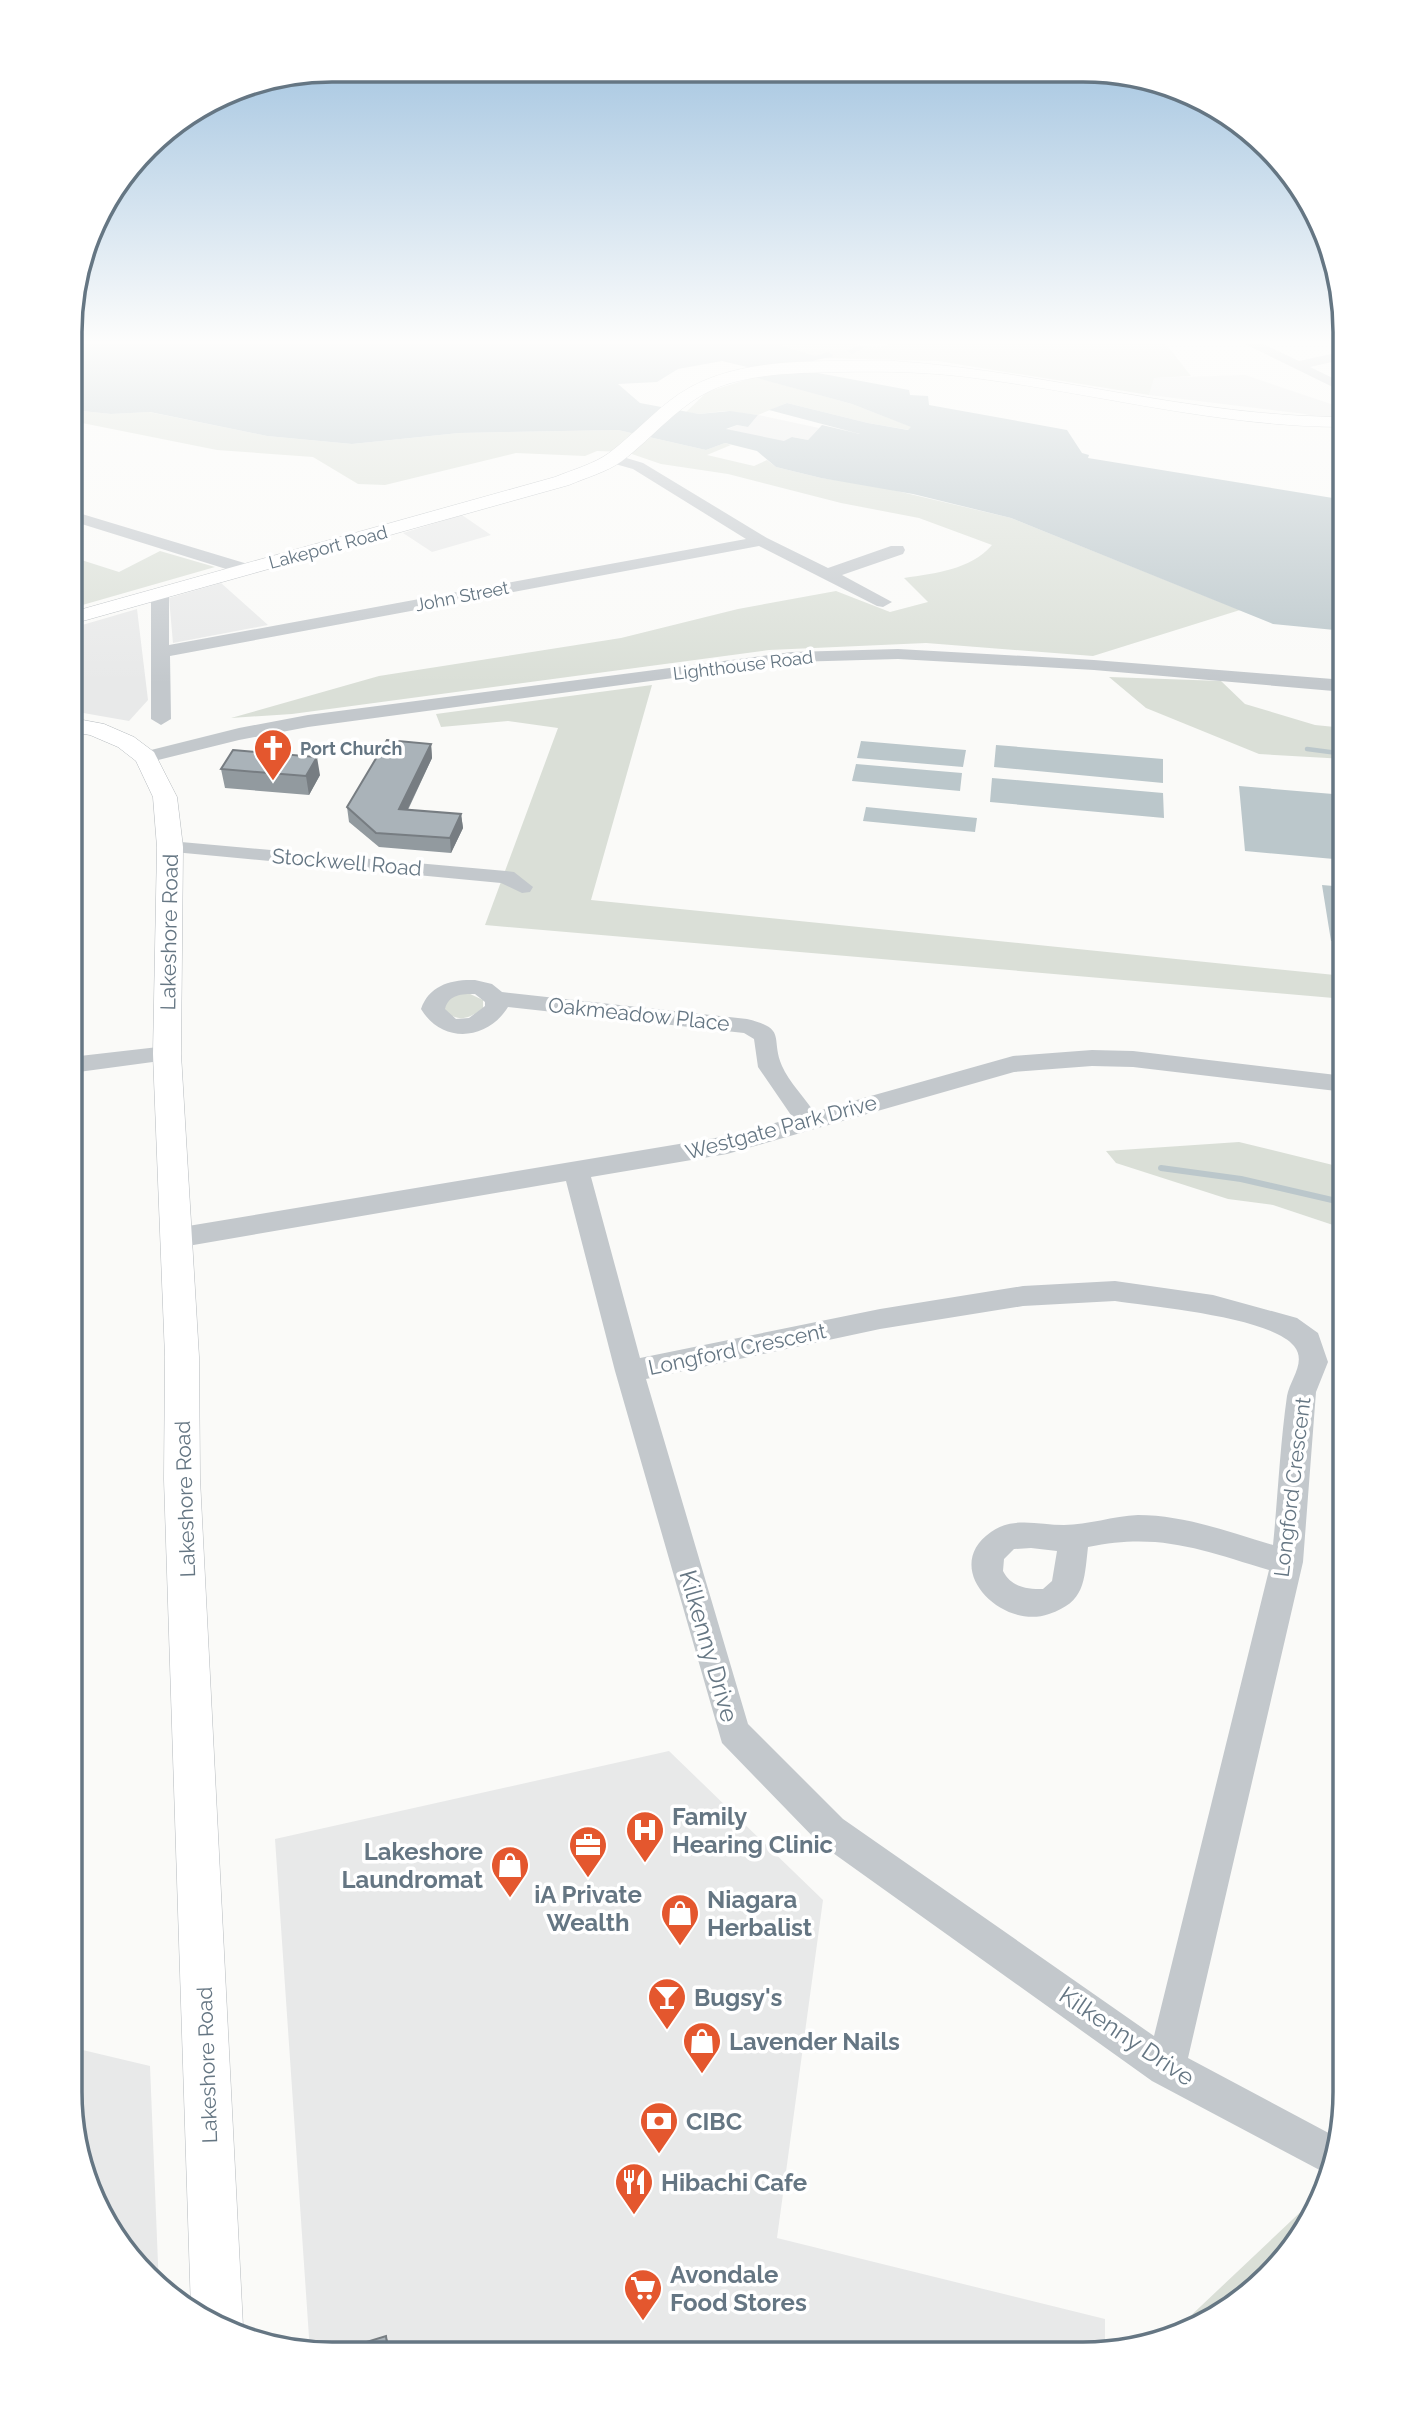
<svg xmlns="http://www.w3.org/2000/svg" width="1415" height="2424" font-family="Raleway,sans-serif">
  <rect width="100%" height="100%" fill="#fafaf8"/>
  <path fill="#e8e9e9" d="M1245,375l86,29 14,-3v25l-40,-12 -156,-19 4,-17z
    M758,415l61,13 -11,12 -15,-3 -9,5 -58,-12 11,-5 11,2z
    M462,515l29,20 -59,17 -29,-19z
    M221,583l47,42 -95,18 -4,-45z
    M137,609l11,91 -19,21 -57,-10v-83z
    M669,1751l154,149 -46,338 328,81v31l-22,4 -773,-2 -35,-513z
    M70,2047l80,19 9,222 -45,-50 -30,-62 -14,-84z"/>
  <path fill="#dadfd7" d="M776,344h83l-5,2 27,1 8,-3h277l25,32 -37,2 -5,17 -211,-34 -115,-3z
    M755,377l97,27 60,23 -3,3 -41,-7 -81,-20 -29,12 -33,-4 -26,3 -13,-2 21,-20z
    M72,410l39,4 38,-2 118,24 85,8 107,-11 159,-3 88,20 19,-7 6,2 -24,10 47,11 13,-6 9,7 45,11 55,8 135,32 229,92 -147,46 -167,-13 -157,7 -477,64 -61,4 148,-42 242,-38 117,-29 98,-18 54,21 38,-10 -24,-24c32,-5 66,-8 88,-33l-73,-27 -78,-15 -113,-29 -67,-10 -35,-12 -29,-1 -12,5 -69,-3 -131,32 -27,-1 -45,-27 -96,-7 -145,-29z
    M160,551l55,16 -143,41v-51l47,15z
    M1109,677l112,4 24,23 70,21 30,3v31l-86,-5 -113,-46z
    M652,685l-61,215 754,76v23l-860,-74 73,-197 -50,-7 -67,6 -5,-13z
    M468,993l15,7v8c-14,11 -25,15 -39,2l1,-8 9,-7z
    M1239,1142l106,26v61l-72,-24 -45,-6 -112,-36 -10,-12z
    M1326,2188l-35,64 -62,58 -64,30z"/>
  <path fill="#bbc7cb" fill-rule="evenodd" d="M72,344h704l47,14 -13,4 8,11 91,17 1,5 18,1 1,9 138,25 15,23 7,2 -1,3 257,42v131l-72,-7 -262,-106 -98,-24 -92,-16 -45,-11 -19,-16 -32,-8 -19,7 -88,-20 -159,3 -107,11 -85,-8 -117,-24 -39,2 -39,-4zM722,361l25,6 8,10 9,3 88,24 59,23 -3,3 -40,-7 -81,-20 -18,7 91,24 -38,-9 -14,15 -16,-3 -8,4 -58,-12 11,-4 11,2 10,-12 -28,-4 -31,3 -59,-11 -22,-19 39,-2 21,-13z
    M861,741l105,9 -3,17 -106,-9z
    M996,745l167,14v24l-169,-16z
    M856,764l106,9 -2,18 -108,-10z
    M992,778l171,15 1,25 -174,-16z
    M1239,786l106,9v65l-100,-9z
    M866,807l111,11 -2,14 -112,-11z
    M1322,885l23,2v55l-14,-1z"/>
  <g fill="none" stroke-linecap="round" stroke-linejoin="round">
    <path stroke="#bbc7cb" stroke-width="4.5" d="M1307,749l38,5"/>
    <path stroke="#bbc7cb" stroke-width="6" d="M1161,1168l80,11 104,24"/>
    <path fill="#bbc7cb" fill-rule="evenodd" d="M859,345l5,3 -12,6 -5,-3z
      M828,352l5,3 -1,2 -12,2 -5,-3z"/>
    <defs>
      <path id="major" d="M894,361c151,10 299,56 451,56v10c-123,0 -242,-32 -363,-48 -48,-7 -95,-8 -143,-7 -39,1 -83,1 -120,15 -39,15 -65,50 -97,74 -15,11 -37,17 -53,24l-497,139v-12l483,-135c17,-7 39,-13 54,-24 24,-18 45,-42 70,-59 60,-40 146,-32 215,-33z
        M72,718l32,6 30,13 20,15 23,45 6,50 -2,207 18,303 1,122 43,848 -3,7 -23,-7 -26,-17 -27,-831 1,-122 -12,-303 4,-207 -4,-50 -17,-36 -18,-14 -28,-12 -18,-3z"/>
    </defs>
    <use href="#major" stroke="#b5babe" stroke-width="1"/>
    <path fill="#c3c8cc" fill-rule="evenodd" d="M1245,344h18l36,17 46,-10v8l-35,8 35,17v9z
      M613,454l30,9 124,75 61,30 63,-22h12l2,4 -2,4 -61,21 50,27 -9,5 -6,-1 -118,-60 -589,110 1,63 -10,6 -10,-6v-126l3,-4h12l3,4v52l577,-106 -113,-70 -25,-7 -3,-3z
      M72,511l179,54 2,4 -2,4h-12l-167,-52z
      M898,649l196,11 251,20v12l-251,-22 -196,-11 -106,3 -484,65 -69,13 -93,23 -10,-6 3,-4 100,-25 69,-13 484,-63z
      M170,841l336,30 8,1 19,15 -3,5 -8,1 -21,-10 -338,-32 -3,-4 3,-4z
      M475,980l17,4 10,8 245,27c41,10 23,19 35,47 7,16 23,32 32,46l199,-56 79,-6 41,1 212,25v16l-212,-25 -41,-1 -78,6 -287,82 -136,23 49,181 240,-49 143,-23 92,-5 98,14 84,23 21,15 10,29 -12,30 -13,170 -115,496 150,80 -9,37 -177,-94 -333,-238 -97,-100 -107,-372 -49,-190 -390,67 -9,-3 -4,-7 4,-7 9,-3 551,-92 66,-18 -35,-51 -4,-28 -10,-6 -236,-26c-21,34 -66,37 -87,2 8,-24 31,-30 54,-29zM475,994l10,8v4l-16,12 -13,1 -11,-10c4,-15 17,-15 30,-15zM1115,1301c39,6 156,16 179,45 13,16 -4,33 -7,50 -7,49 -9,99 -14,149 -44,-13 -89,-30 -135,-30 -25,1 -50,10 -74,10 -25,0 -51,-9 -73,7 -52,36 11,99 58,82 36,-12 35,-32 39,-67 72,-15 114,3 181,23l-115,466 -311,-217 -95,-95 -102,-345 234,-50 143,-23zM1031,1548l26,3 -5,30 -9,8c-17,0 -32,-2 -40,-18l1,-12 10,-10z
      M167,1046l8,3 4,5 -4,5 -104,14v-16z"/>
    <use href="#major" fill="#fff" fill-rule="evenodd"/>
  </g>
  <path fill="#929a9f" d="M431,744l1,14 -24,52 53,4 2,14 -12,25 -72,-6 -30,-25 -2,-15z
    M221,769l99,6 -11,20 -84,-7z"/>
  <path fill="#777d82" d="M431,744l1,14 -31,65 -2,-14z
    M317,757l3,18 -11,20 -3,-19z
    M461,814l2,14 -12,25 -1,-15z
    M386,2336l4,10 1,6h-3z"/>
  <path fill="#aab3b9" stroke="#777d82" stroke-width="2" d="M387,740l44,4 -32,65 62,5 -11,24 -74,-5 -29,-26z
    M233,750l84,7 -11,19 -85,-7z
    M386,2336l2,16h-40l-1,-4z"/>
  <linearGradient id="sky" x2="0" y2="1"><stop stop-color="#96bcdc"/><stop offset="0.5" stop-color="#fdfdfc"/><stop offset="1" stop-color="#fdfdfc" stop-opacity="0"/></linearGradient>
  <rect width="1415" height="684" fill="url(#sky)"/>
  <defs>
    <symbol id="church-pin" viewBox="-11 -11 22 30"><path d="M0 17L-7.5 6A9.5 9.5 0 1 1 7.5 6Z" fill="#e4572e" stroke="#fff"/><path d="M-1.2-6h2.4v3.5h3.3v2.4h-3.3V6h-2.4V-.1h-3.3v-2.4h3.3Z" fill="#fff"/></symbol>
    <symbol id="hospital-pin" viewBox="-11 -11 22 30"><path d="M0 17L-7.5 6A9.5 9.5 0 1 1 7.5 6Z" fill="#e4572e" stroke="#fff"/><path d="M-5-5h3v3.5h4V-5h3V5h-3V1.5h-4V5h-3Z" fill="#fff"/></symbol>
    <symbol id="office-pin" viewBox="-11 -11 22 30"><path d="M0 17L-7.5 6A9.5 9.5 0 1 1 7.5 6Z" fill="#e4572e" stroke="#fff"/><path d="M-6-3h4V-5.5h4V-3h4V5H-6ZM-1-4.5V-3h2v-1.5ZM-6 0V1H6V0Z" fill="#fff"/></symbol>
    <symbol id="shop-pin" viewBox="-11 -11 22 30"><path d="M0 17L-7.5 6A9.5 9.5 0 1 1 7.5 6Z" fill="#e4572e" stroke="#fff"/><path d="M-5-2.5h2.3a2.7 3.5 0 0 1 5.4 0H5L5.5 6h-11ZM-1.5-2.5h3a1.5 2.3 0 0 0-3 0Z" fill="#fff"/></symbol>
    <symbol id="bar-pin" viewBox="-11 -11 22 30"><path d="M0 17L-7.5 6A9.5 9.5 0 1 1 7.5 6Z" fill="#e4572e" stroke="#fff"/><path d="M-6-5H6L.8 .8V4.5H3.5V6h-7V4.5H-.8V.8Z" fill="#fff"/></symbol>
    <symbol id="bank-pin" viewBox="-11 -11 22 30"><path d="M0 17L-7.5 6A9.5 9.5 0 1 1 7.5 6Z" fill="#e4572e" stroke="#fff"/><path d="M-6-4H6V4H-6ZM0-2.3a2.3 2.3 0 1 0 0 4.6a2.3 2.3 0 1 0 0-4.6Z" fill="#fff"/></symbol>
    <symbol id="restaurant-pin" viewBox="-11 -11 22 30"><path d="M0 17L-7.5 6A9.5 9.5 0 1 1 7.5 6Z" fill="#e4572e" stroke="#fff"/><path d="M-5-6h1v4h1v-4h1v4h1v-4h1v5L-1.5 .5V6h-2V.5L-5-1ZM5-6V6H3V1.5H1.5Q1.5-4 5-6Z" fill="#fff"/></symbol>
    <symbol id="supermarket-pin" viewBox="-11 -11 22 30"><path d="M0 17L-7.5 6A9.5 9.5 0 1 1 7.5 6Z" fill="#e4572e" stroke="#fff"/><path d="M-6-5.5h2.5l.6 2H6L4.5 2H-2.5L-4.4-4H-6ZM-1.5 3.2a1.3 1.3 0 1 0 .1 0ZM3 3.2a1.3 1.3 0 1 0 .1 0Z" fill="#fff"/></symbol>
  </defs>
  <g fill-rule="evenodd">
    <use href="#church-pin" x="251" y="726" width="44" height="60"/>
    <use href="#hospital-pin" x="623" y="1808" width="44" height="60"/>
    <use href="#office-pin" x="566" y="1823" width="44" height="60"/>
    <use href="#shop-pin" x="488" y="1843" width="44" height="60"/>
    <use href="#shop-pin" x="658" y="1891" width="44" height="60"/>
    <use href="#bar-pin" x="645" y="1975" width="44" height="60"/>
    <use href="#shop-pin" x="680" y="2019" width="44" height="60"/>
    <use href="#bank-pin" x="637" y="2099" width="44" height="60"/>
    <use href="#restaurant-pin" x="612" y="2160" width="44" height="60"/>
    <use href="#supermarket-pin" x="621" y="2266" width="44" height="60"/>
  </g>
  <g text-anchor="middle" dominant-baseline="central" stroke-width="7" stroke-linejoin="round" paint-order="stroke">
    <g font-size="18" fill="#657683" stroke="#fff">
      <text transform="translate(328 547) rotate(-15)">Lakeport Road</text>
      <text transform="translate(462 596) rotate(-11)">John Street</text>
      <text transform="translate(743 665) rotate(-7)">Lighthouse Road</text>
    </g>
    <g font-size="18" font-weight="bold" fill="#657683" stroke="#fff" text-anchor="start">
      <text x="300" y="748">Port Church</text>
    </g>
    <g font-size="21" fill="#657683" stroke="#fff">
      <text transform="translate(347 862) rotate(5)">Stockwell Road</text>
      <text transform="translate(169 932) rotate(-89)">Lakeshore Road</text>
      <text transform="translate(639 1014) rotate(6)">Oakmeadow Place</text>
      <text transform="translate(781 1127) rotate(-15)">Westgate Park Drive</text>
      <text transform="translate(737 1349) rotate(-12)">Longford Crescent</text>
      <text transform="translate(1292 1487) rotate(-83)">Longford Crescent</text>
      <text transform="translate(185 1499) rotate(-92)">Lakeshore Road</text>
      <text transform="translate(207 2065) rotate(-92)">Lakeshore Road</text>
    </g>
    <g font-size="24" fill="#657683" stroke="#fff">
      <text transform="translate(709 1646) rotate(74)">Kilkenny Drive</text>
      <text transform="translate(1127 2036) rotate(34)">Kilkenny Drive</text>
    </g>
    <g font-size="24" font-weight="bold" fill="#657683" stroke="#fff" text-anchor="start">
      <text x="672" y="1816">Family<tspan x="672" dy="28">Hearing Clinic</tspan></text>
      <text x="483" y="1851" text-anchor="end">Lakeshore<tspan x="483" dy="28">Laundromat</tspan></text>
      <text x="588" y="1894" text-anchor="middle">iA Private<tspan x="588" dy="28">Wealth</tspan></text>
      <text x="707" y="1899">Niagara<tspan x="707" dy="28">Herbalist</tspan></text>
      <text x="694" y="1997">Bugsy's</text>
      <text x="729" y="2041">Lavender Nails</text>
      <text x="686" y="2121">CIBC</text>
      <text x="661" y="2182">Hibachi Cafe</text>
      <text x="670" y="2274">Avondale<tspan x="670" dy="28">Food Stores</tspan></text>
    </g>
  </g>
  <path d="M0 0H1415V2424H0ZM332 82H1083A250 250 0 0 1 1333 332V2092A250 250 0 0 1 1083 2342H332A250 250 0 0 1 82 2092V332A250 250 0 0 1 332 82Z" fill="#fff" fill-rule="evenodd"/>
  <path fill="none" stroke="#657683" stroke-width="3.5" d="M332 82H1083A250 250 0 0 1 1333 332V2092A250 250 0 0 1 1083 2342H332A250 250 0 0 1 82 2092V332A250 250 0 0 1 332 82Z"/>
</svg>
